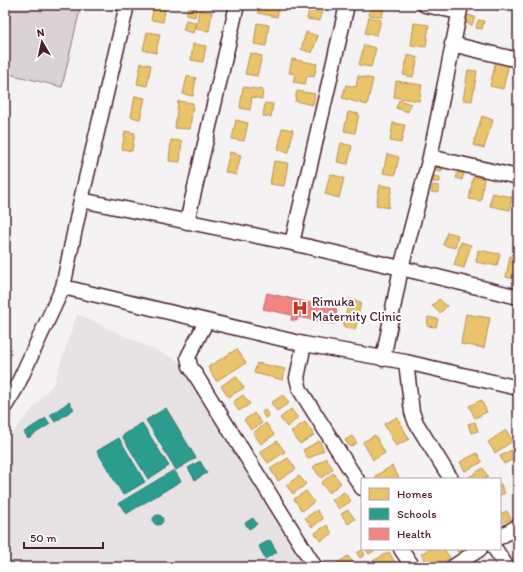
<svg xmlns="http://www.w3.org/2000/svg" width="523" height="572" font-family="Itim,sans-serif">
  <rect width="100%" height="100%" fill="#f4f2f2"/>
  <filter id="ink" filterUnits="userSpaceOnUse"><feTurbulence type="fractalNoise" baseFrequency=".025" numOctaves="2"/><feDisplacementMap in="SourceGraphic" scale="8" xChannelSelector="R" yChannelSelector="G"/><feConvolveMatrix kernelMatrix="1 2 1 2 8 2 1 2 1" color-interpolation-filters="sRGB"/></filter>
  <g filter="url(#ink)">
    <path fill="#e7e2e3" d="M77,314l102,47 128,206h-302v-125l49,-59z"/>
    <path fill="#dbd2d5" stroke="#927880" d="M5,5h76l-19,82 -57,-14z"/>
    <path fill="#e9c46a" stroke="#b99257" d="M154,5h12l-3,17 -12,-2z
      M259,5h20l-2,12 -19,-4z
      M310,5h13l-3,16 -13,-2z
      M484,5h24l3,1 -2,6z
      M189,6l8,3 -2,8 -9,-2z
      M370,6l14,2 -2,9 -13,-2z
      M199,10l13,2 -3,19 -13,-2z
      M468,15l7,2 -3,8 -6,-2z
      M369,17l12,3 -4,15 -12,-2z
      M186,20l10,2 -3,11 -10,-3z
      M478,20l6,1 -2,8 -6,-1z
      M257,23l12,2 -3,21 -12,-2z
      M414,23l15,2 -3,22 -15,-2z
      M147,32l13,2 -4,19 -13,-3z
      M306,32l12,4 -6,17 -11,-4z
      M193,44l13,2 -3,16 -12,-2z
      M364,45l12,3 -5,19 -12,-2z
      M250,53l12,3 -5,20 -12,-2z
      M408,55l10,3 -5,19 -10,-2z
      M292,59l25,5 -3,13 -7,-1 -2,8 -12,-2 2,-8 -6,-1z
      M496,60l13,3 -6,26 -13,-3z
      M141,63l10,2 -4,21 -10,-2z
      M468,70l9,1 -5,30 -9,-1z
      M187,76l9,2 -3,18 -10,-2z
      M358,76l15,3 -6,26 -25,-7 4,-13 10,2z
      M516,79h2v12l-4,-1z
      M396,81l26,4 -3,16 -25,-4z
      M243,87l20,3 -1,9 -10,-2 -2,13 -10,-2z
      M297,91l18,3 -2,11 -18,-4z
      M135,96l10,2 -5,21 -9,-2z
      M399,100l12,4 -3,8 -12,-4z
      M178,101l15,2 -3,26 -15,-1z
      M265,103l8,1 -2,13 -8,-1z
      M348,112l11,2 -4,19 -11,-2z
      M482,116l11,4 -9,28 -11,-3z
      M236,120l12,3 -4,18 -12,-2z
      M393,123l12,2 -4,18 -11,-2z
      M282,128l11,2 -4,22 -11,-2z
      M125,131l10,2 -3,18 -10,-2z
      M171,140l11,1 -2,21 -11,-1z
      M341,143l11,3 -4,18 -11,-2z
      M230,152l11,3 -5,20 -11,-3z
      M387,154l12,3 -4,18 -12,-2z
      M274,161l14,2 -4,23 -14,-2z
      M434,167l8,1v4l-8,-1z
      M458,171l6,2 -2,7 -6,-2z
      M330,174l14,4 -5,20 -14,-4z
      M433,176l7,1v5h-7z
      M473,177l11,1 -3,23 -12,-2z
      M380,185l12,2 -4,21 -12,-3z
      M433,185l6,1 -1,7 -7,-1z
      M492,193l20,4 -2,13 -20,-4z
      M447,232l11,3 -3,13 -12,-3z
      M461,242l10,3 -7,23 -10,-3z
      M478,250l22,4 -3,12 -21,-4z
      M510,256l8,1v13l-3,9 -9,-2z
      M349,299l12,3 -6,28 -12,-3z
      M439,299l8,7 -7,7 -8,-7z
      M466,314l24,4 -6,30 -23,-4z
      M428,317l10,2 -2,8 -9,-1z
      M237,349l9,14 -30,18 -8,-14z
      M257,363l28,6 -2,11 -29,-7z
      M236,376l8,12 -16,9 -7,-11z
      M243,395l7,9 -11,7 -6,-9z
      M283,395l6,8 -12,8 -6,-8z
      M481,400l6,12 -12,6 -6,-12z
      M291,409l7,9 -11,9 -7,-9z
      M265,410l4,6 -4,2 -3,-6z
      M254,413l8,10 -11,7 -7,-10z
      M397,417l12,22 -13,7 -12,-22z
      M305,422l9,13 -14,9 -9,-13z
      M475,422l3,9 -7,2 -3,-9z
      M266,423l8,12 -13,9 -8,-11z
      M506,430l7,11 -18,12 -7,-11z
      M375,435l10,18 -12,7 -10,-18z
      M352,436l5,7 -7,4 -5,-7z
      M277,441l8,11 -17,11 -8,-11z
      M319,441l5,9 -16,9 -5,-9z
      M518,447v10l-14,7 -4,-8z
      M477,453l5,9 -17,9 -5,-9z
      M288,458l8,11 -18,12 -8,-12z
      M326,458l7,11 -12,9 -8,-11z
      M392,466l8,13h-23l-2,-3z
      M483,468l5,9 -3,2h-19z
      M333,473l8,10 -12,10 -8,-10z
      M299,476l7,8 -13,10 -7,-9z
      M500,483l5,10 -5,2z
      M306,491l8,11 -12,9 -8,-12z
      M344,492l7,9 -12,8 -7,-9z
      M317,510l6,9 -11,8 -7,-9z
      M348,510l7,9 -7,5 -7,-10z
      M507,511l4,8 -11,5v-10z
      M327,525l5,9 -12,7 -5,-8z
      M365,549h12l-8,5z
      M429,549h15l6,9 -14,9h-7l-8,-13z
      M456,549h13l-9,6z
      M362,550l3,5 -5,3 -3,-5z
      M389,552l7,12 -6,3h-13l-4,-6z
      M348,556l7,9 -2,2h-15l-2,-3z"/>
    <path fill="#2a9d8f" stroke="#347771" d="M69,402l5,7 -19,13 -5,-7z
      M166,408l30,50 -20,12 -30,-50z
      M46,418l4,6 -22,14 -4,-6z
      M142,423l27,43 -21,13 -26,-43z
      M119,438l26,44 -22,13 -26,-44z
      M200,461l7,12 -12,7 -7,-12z
      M174,470l7,11 -55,33 -7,-11z
      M153 520a5 5 0 1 1 10 0a5 5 0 1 1-10 0Z
      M253,518l4,6 -8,5 -4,-6z
      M270,540l7,12 -12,7 -6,-13z"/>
    <path fill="#f28482" stroke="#c06668" d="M267,293l70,16 -3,15 -36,-7 -1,4 -6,-1 1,-5 -29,-6z"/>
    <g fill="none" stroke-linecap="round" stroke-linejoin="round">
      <defs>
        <path id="minor" d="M425,5l34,7
          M452,44l66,16
          M430,157l88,20
          M81,200l211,43 109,25 117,29
          M187,222l50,-217
          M292,243l55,-238
          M63,287l241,57 102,18 112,26
          M206,322l-18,35 2,9 125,201
          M304,344l-7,34 3,12 62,98
          M383,359l18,-91 29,-111 31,-152
          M406,362l6,50 4,11 35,56
          M5,406l11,-18 47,-101 18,-87 46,-195
          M500,537l18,-11
          M401,549l12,18
          M495,549l12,18
          M453,567l27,-18"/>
      </defs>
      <use href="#minor" stroke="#4a1f2b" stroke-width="17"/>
      <use href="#minor" stroke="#fff" stroke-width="14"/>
    </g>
  </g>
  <defs>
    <symbol id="hospital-bare" viewBox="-9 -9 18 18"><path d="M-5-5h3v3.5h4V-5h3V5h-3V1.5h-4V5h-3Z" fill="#c8321e" stroke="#fff" stroke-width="2.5" paint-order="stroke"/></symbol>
  </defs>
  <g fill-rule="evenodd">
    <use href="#hospital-bare" x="289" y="297" width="22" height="22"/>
  </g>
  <g text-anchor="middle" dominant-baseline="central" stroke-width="4" stroke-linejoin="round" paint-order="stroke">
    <g font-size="13" fill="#4a1f2b" stroke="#fff" text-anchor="start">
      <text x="312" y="301">Rimuka<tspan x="312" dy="15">Maternity Clinic</tspan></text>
    </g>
  </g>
  <rect width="523" height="572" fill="none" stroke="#fff" stroke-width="20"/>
  <rect x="10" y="10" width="503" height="552" fill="none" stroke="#4a1f2b" stroke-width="1.5" filter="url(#ink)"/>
  <rect x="361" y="478" width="140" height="72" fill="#ffffff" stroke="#b7a5aa"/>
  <rect x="369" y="488" width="20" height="12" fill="#e9c46a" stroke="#b7a5aa"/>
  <text x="397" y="498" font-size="12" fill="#4a1f2b">Homes</text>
  <rect x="369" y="508" width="20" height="12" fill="#2a9d8f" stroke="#b7a5aa"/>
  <text x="397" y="518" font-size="12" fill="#4a1f2b">Schools</text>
  <rect x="369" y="528" width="20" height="12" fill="#f28482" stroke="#b7a5aa"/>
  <text x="397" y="538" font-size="12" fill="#4a1f2b">Health</text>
  <g transform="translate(42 42) rotate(351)" stroke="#ffffff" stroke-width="3" paint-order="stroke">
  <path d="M0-3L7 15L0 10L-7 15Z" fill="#4a1f2b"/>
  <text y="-6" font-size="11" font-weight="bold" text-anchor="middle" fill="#4a1f2b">N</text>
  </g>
  <path d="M24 542v6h79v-6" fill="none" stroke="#4a1f2b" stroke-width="2"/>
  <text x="30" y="542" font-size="12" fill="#4a1f2b" stroke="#ffffff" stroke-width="3" paint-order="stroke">50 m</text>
</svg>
